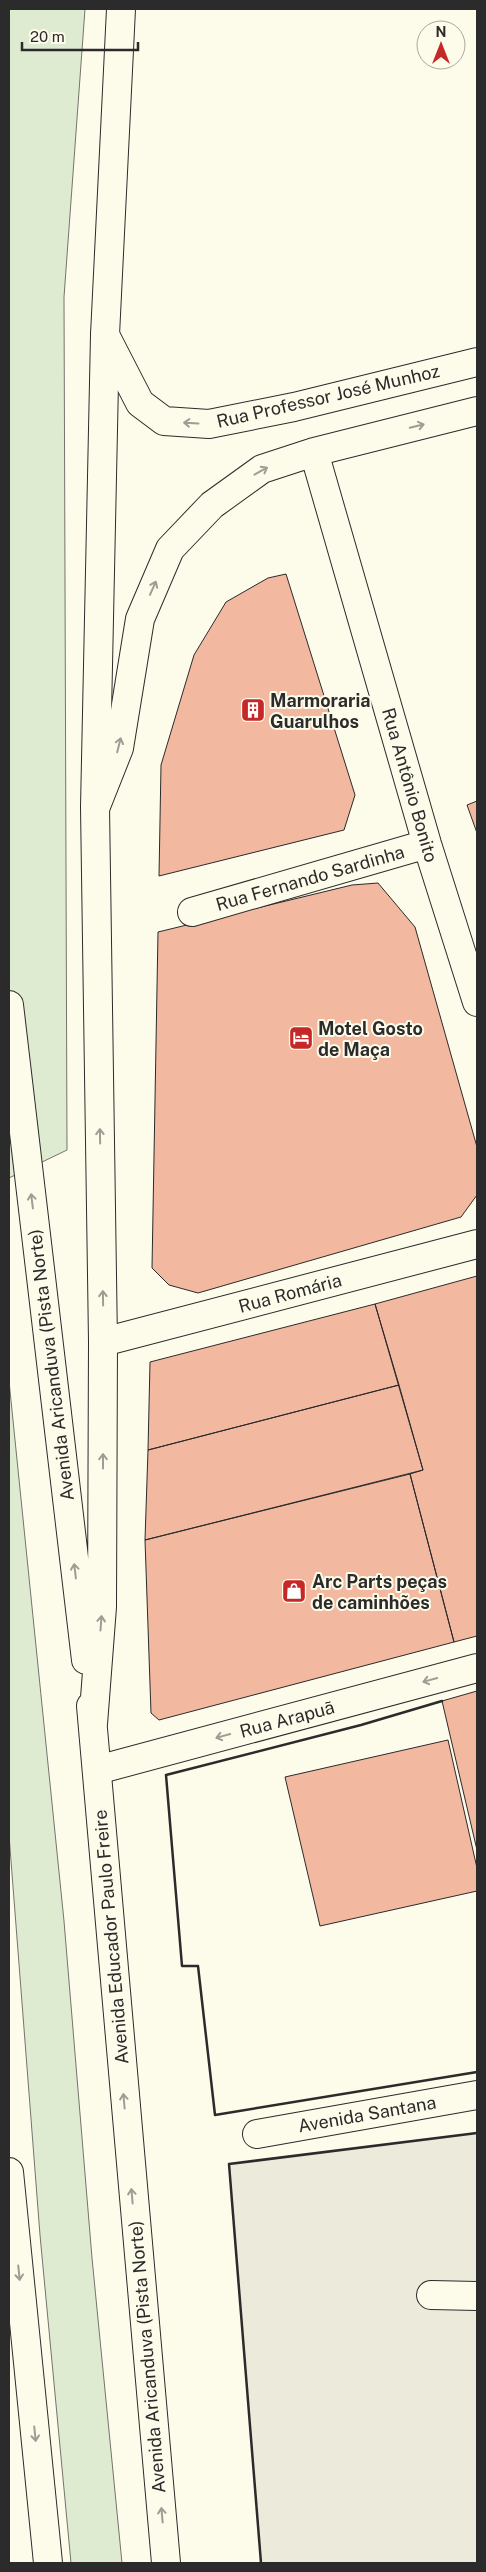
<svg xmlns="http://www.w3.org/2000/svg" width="486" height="2572" font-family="'Public Sans',sans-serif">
  <rect width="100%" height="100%" fill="#fdfbea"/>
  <path fill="#deebd1" stroke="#74746e" d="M9,9h76l-21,288 3,853 -58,28z
    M9,1381l55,540 28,337 30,305h-51l-31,-328 -31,-400z"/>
  <path fill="#eceadb" stroke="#74746e" d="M477,2133v430h-216l-32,-399z"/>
  <path fill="#f2b8a0" stroke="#2b2b2b" d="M286,574l69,221 -11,35 -185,46 2,-111 33,-110 32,-53 42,-24z
    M477,801v32l-10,-28z
    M378,883l37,44 62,220v48l-16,22 -263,76 -29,-8 -17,-17 6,-336 194,-47z
    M477,1276v360l-23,6 -44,-168 13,-4 -48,-166z
    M375,1304l24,81 -251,65 2,-88z
    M399,1385l24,85 -278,70 3,-90z
    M410,1474l44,168 -295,78 -8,-7 -6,-173z
    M477,1691v159l-35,-149z
    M448,1740l29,128v23l-157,35 -35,-149z"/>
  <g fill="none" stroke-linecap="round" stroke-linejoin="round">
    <defs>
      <path id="minor" d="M105,335l35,68 24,18 45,3 85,-17 183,-45
        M314,452l113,392 50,158
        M96,806l23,-58 21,-129 30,-70 42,-44 50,-36 52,-17 163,-41
        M192,912l235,-68
        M103,1342l374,-98
        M97,1770l380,-102
        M257,2134l220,-39
        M431,2295l46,1"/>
      <path id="highway" d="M9,1005l77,655
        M91,1706l75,857
        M93,1724l9,-117 1,-265 -8,-535 10,-472 16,-326
        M9,2172l39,391"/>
    </defs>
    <use href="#minor" stroke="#2b2b2b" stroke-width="30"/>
    <use href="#highway" stroke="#2b2b2b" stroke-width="30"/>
    <use href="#minor" stroke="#fdfbea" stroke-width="28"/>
    <use href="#highway" stroke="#fdfbea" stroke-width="28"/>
    <path stroke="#2b2b2b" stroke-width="2.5" d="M442,1701l-81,24 -195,50 16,191h16l17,149 262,-43
      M261,2563l-32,-399 248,-31"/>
  </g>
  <defs><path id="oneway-shaft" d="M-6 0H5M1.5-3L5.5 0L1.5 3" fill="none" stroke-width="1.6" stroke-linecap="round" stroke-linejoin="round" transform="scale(1.25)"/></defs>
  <g stroke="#9e9d94">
    <use href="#oneway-shaft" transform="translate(191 423) rotate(-177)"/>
    <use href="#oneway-shaft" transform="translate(417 426) rotate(-14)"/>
    <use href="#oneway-shaft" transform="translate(261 471) rotate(-29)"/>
    <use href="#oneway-shaft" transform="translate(153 588) rotate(-66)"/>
    <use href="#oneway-shaft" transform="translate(119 745) rotate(-76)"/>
    <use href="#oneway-shaft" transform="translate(100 1136) rotate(-91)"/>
    <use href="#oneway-shaft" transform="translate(32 1201) rotate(-97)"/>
    <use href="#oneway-shaft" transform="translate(103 1298) rotate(-91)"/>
    <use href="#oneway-shaft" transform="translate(103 1461) rotate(-90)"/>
    <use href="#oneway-shaft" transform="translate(75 1571) rotate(-97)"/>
    <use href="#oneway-shaft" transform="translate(101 1623) rotate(-86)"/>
    <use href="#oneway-shaft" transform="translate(430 1680) rotate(165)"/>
    <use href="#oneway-shaft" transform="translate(223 1736) rotate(165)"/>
    <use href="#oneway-shaft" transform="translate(124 2101) rotate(-95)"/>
    <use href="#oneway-shaft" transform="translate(132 2196) rotate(-95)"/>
    <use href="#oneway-shaft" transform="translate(19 2273) rotate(84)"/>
    <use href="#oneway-shaft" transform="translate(35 2434) rotate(84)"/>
    <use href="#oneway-shaft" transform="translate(162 2515) rotate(-95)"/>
  </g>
  <defs>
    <symbol id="building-square" viewBox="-11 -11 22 22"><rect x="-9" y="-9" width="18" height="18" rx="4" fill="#c62828" stroke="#fdfbea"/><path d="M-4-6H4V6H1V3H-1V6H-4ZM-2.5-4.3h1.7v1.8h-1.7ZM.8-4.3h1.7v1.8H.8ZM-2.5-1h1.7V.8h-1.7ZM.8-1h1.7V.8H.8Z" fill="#fff"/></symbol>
    <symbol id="hotel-square" viewBox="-11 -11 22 22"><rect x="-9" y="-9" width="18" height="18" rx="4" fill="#c62828" stroke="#fdfbea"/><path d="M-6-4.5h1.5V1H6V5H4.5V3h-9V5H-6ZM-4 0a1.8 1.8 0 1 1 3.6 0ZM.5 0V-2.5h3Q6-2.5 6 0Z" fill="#fff"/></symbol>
    <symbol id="shop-square" viewBox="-11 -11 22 22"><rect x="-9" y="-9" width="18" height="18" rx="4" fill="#c62828" stroke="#fdfbea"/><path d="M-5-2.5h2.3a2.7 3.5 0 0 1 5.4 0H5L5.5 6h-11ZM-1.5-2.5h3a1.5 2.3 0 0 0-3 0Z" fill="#fff"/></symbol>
  </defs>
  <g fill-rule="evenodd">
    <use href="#building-square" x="239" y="696" width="28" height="28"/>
    <use href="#hotel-square" x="287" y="1024" width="28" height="28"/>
    <use href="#shop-square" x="280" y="1577" width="28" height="28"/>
  </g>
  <g text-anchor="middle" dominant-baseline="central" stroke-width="4" stroke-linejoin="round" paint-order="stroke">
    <g font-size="18" fill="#2b2b2b" stroke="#fdfbea">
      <text transform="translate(328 396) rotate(-13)">Rua Professor José Munhoz</text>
      <text transform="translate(410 785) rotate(74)">Rua Antônio Bonito</text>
      <text transform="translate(310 878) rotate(-16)">Rua Fernando Sardinha</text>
      <text transform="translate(290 1293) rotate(-15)">Rua Romária</text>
      <text transform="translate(51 1365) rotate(-97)">Avenida Aricanduva (Pista Norte)</text>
      <text transform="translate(287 1719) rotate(-15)">Rua Arapuã</text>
      <text transform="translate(111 1937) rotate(-95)">Avenida Educador Paulo Freire</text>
      <text transform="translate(367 2114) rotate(-10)">Avenida Santana</text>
      <text transform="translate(147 2357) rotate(-95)">Avenida Aricanduva (Pista Norte)</text>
    </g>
    <g font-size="18" font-weight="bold" fill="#2b2b2b" stroke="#fdfbea" text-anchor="start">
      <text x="270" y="700">Marmoraria<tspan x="270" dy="21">Guarulhos</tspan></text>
      <text x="318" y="1028">Motel Gosto<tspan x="318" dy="21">de Maça</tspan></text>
      <text x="312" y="1581">Arc Parts peças<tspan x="312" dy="21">de caminhões</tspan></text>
    </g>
  </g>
  <rect width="486" height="2572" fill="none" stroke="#2b2b2b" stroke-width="20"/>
  <g transform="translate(441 45)"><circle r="24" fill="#fdfbea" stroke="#a9a89e"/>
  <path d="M0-4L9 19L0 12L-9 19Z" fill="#c62828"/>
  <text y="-8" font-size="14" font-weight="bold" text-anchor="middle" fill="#2b2b2b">N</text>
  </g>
  <path d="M22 42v8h116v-8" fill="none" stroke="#2b2b2b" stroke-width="2.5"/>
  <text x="30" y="42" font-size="15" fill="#2b2b2b" stroke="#fdfbea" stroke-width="4" paint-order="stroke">20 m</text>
</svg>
